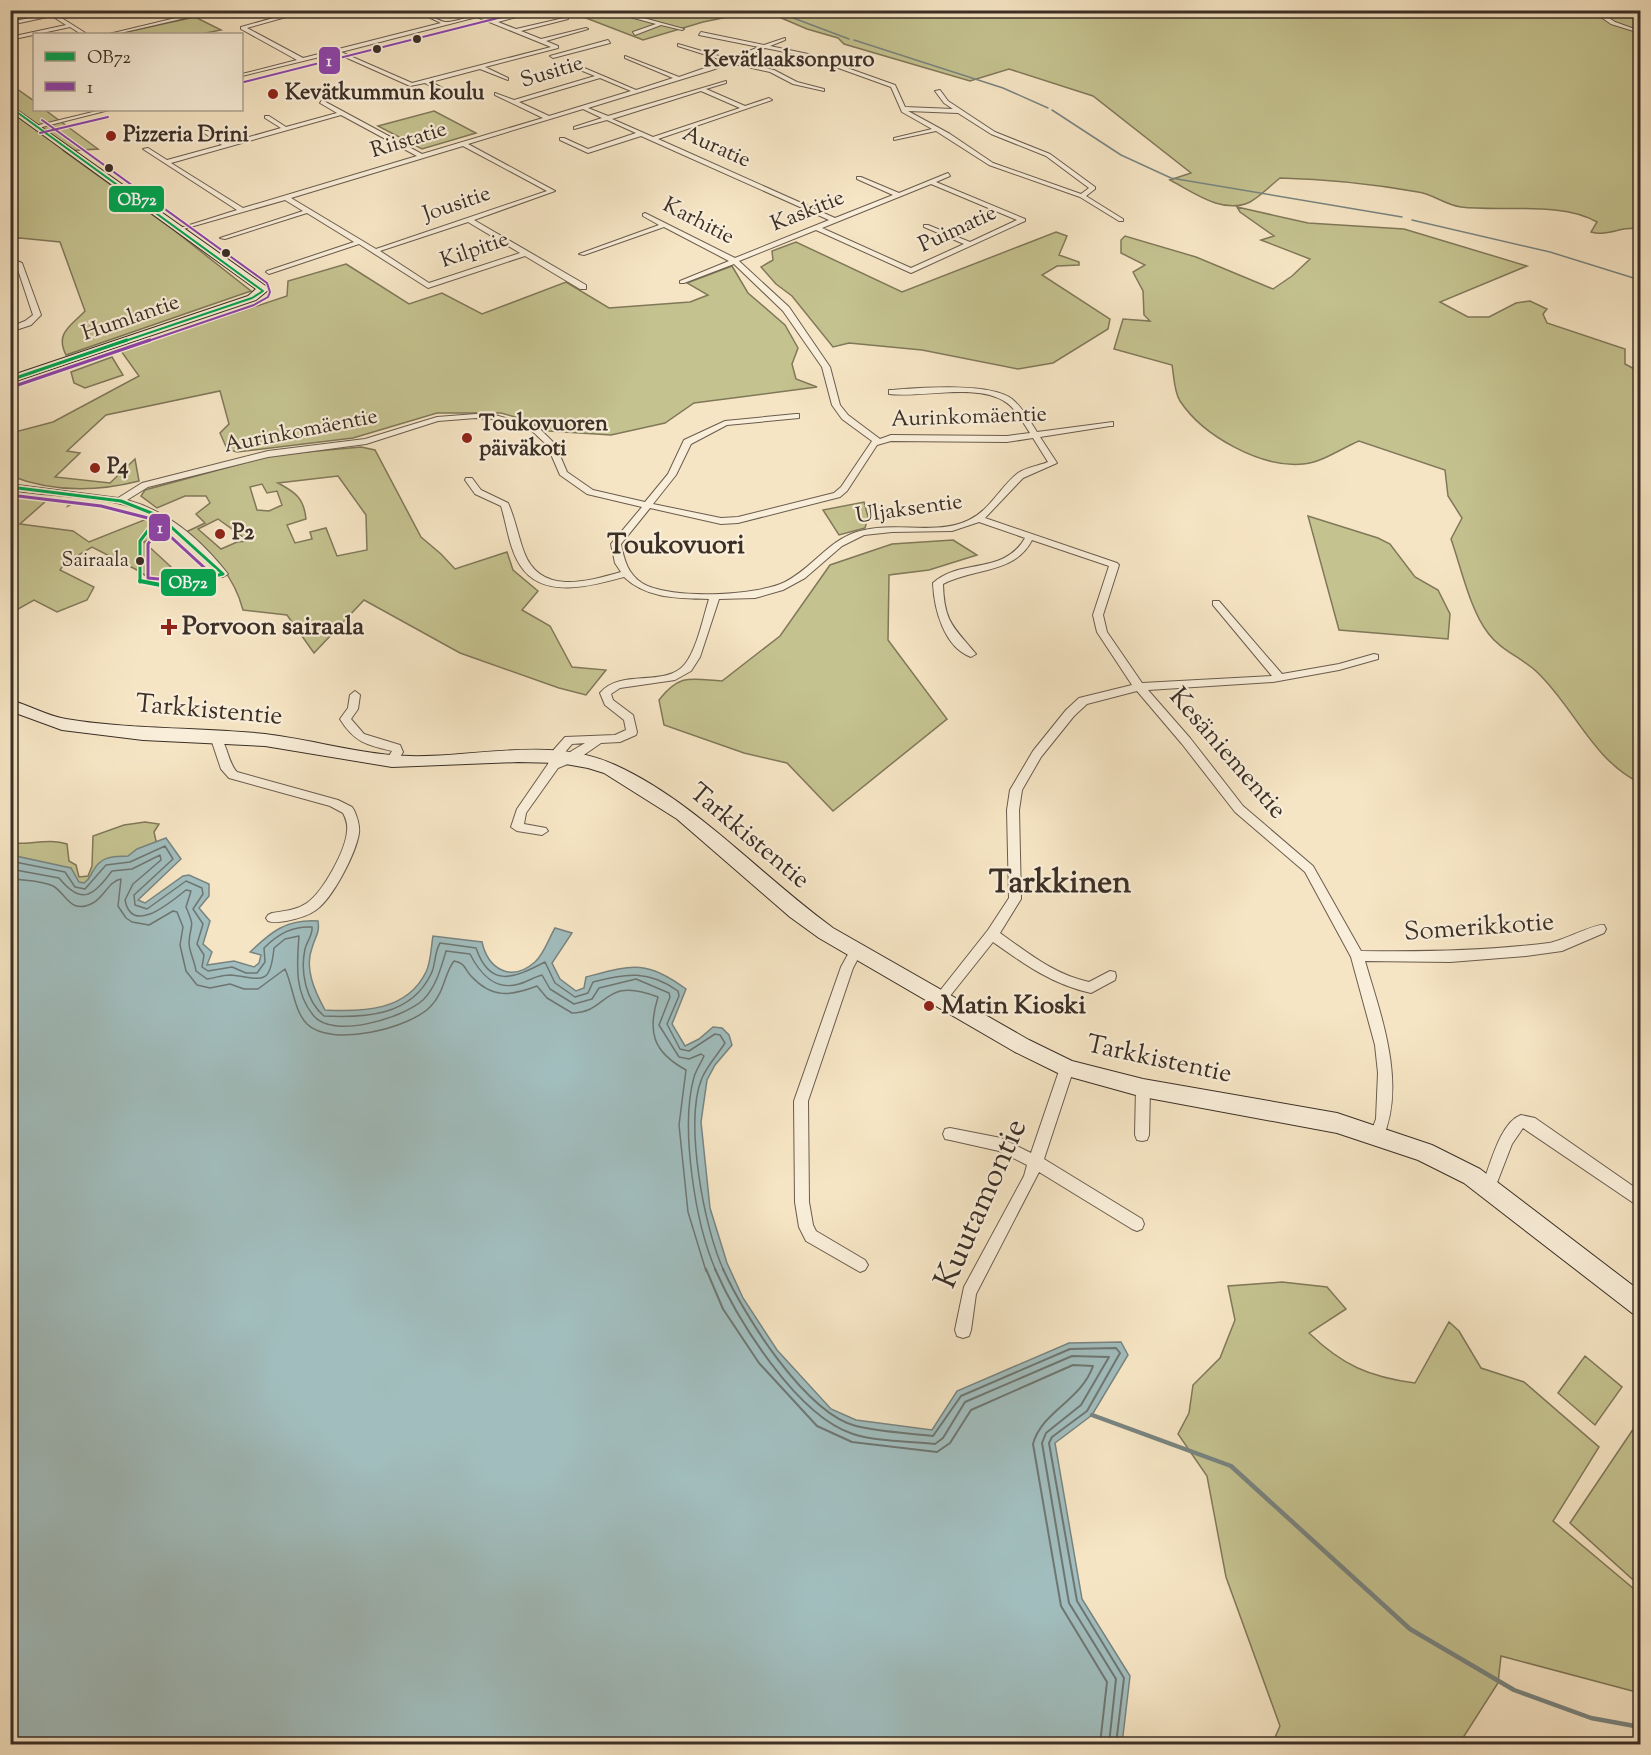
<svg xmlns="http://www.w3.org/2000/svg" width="1651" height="1755" font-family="'Sorts Mill Goudy',serif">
  <rect width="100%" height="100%" fill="#f6e5c4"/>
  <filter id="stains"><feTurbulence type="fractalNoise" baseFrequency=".00333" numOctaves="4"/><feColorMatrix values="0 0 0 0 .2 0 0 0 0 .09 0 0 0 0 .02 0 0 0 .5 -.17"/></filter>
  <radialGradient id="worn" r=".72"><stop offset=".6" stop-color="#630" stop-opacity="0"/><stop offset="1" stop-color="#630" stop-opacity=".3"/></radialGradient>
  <path fill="#c4c28f" stroke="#80785a" stroke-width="1.5" fill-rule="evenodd" d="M583,10l174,1 -54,11 -60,18 -70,-27z
    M765,11h875v218c-17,-4 -32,8 -49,3l6,-10c-35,-21 -96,-10 -136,-15 -16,-2 -28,-13 -43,-15 -45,-8 -92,-13 -138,-14 -9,7 -19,18 -30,24 -27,13 -57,-10 -80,-22l21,-7 -98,-77 -84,-27 -39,12 -126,-37 -6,-6 -31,-9z
    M195,17l26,13 -20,4h-84z
    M10,84l24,17v9h11l53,39 -34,2 111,80 76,60 -185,64c-11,-22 4,-28 19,-44l-25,-69 -40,-4 -9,1z
    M434,111l42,22 -54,16 -44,-23z
    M1237,207l71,16 96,6 123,37 -87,36 28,15h21l27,-14 14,-2 17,8 -4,5 4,9 78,26v15l15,8v411c-47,-23 -65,-74 -102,-110 -14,-14 -38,-23 -50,-40 -18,-23 -27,-66 -37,-94l11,-21 -14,-22 -3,-26 -86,-29c-17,7 -38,22 -56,23 -42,4 -100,-28 -123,-63 -6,-9 -6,-25 -8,-36l-58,-16 9,-30 27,2 -6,-6 -1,-24 -10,-19 12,-7 -24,-12v-13l4,-4 71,21 77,32 19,-13 18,-17 -49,-19 13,-4 -34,-24z
    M1056,232l11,4 -8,19 20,7v3l-22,1 -15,9 68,44 -2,10 -55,34 -35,6 -96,-19 -73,-7 -16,4 -41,-51 -16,-12 -15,-17 12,-7 -1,-9 24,-9 106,50z
    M346,264l63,40 33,-11 40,21 84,-32 43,26 81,-6 18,-7 -21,-12 45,-17 16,27 37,32 13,23 -6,16 4,15 21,8 -123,16 -29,20 -54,12 -62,-4 -20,-10 -28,-8h-64l-84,25 -116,14 -10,-3 -7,-16 9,-9 -9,-33 -114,24 -39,36 13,2 -25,24 55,6 25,-24 4,22c-43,11 -87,11 -128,-5v-43l42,-11 86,-46 -18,-25 166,-55 1,-15z
    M112,357l11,18 -38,13 -11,-5 -3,-11z
    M361,447l14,3 46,87 20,17 14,15 52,-17 6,18 25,21 -16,19 28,16 22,41 34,3 -20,25 -27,-7 -99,-35 -96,-53 -50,53 -27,-38 -44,-5c-9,-35 -31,-56 -57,-78l19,-9 -9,-9 14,-11 -4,-7h-21l-28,12 -16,-12 4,-6 128,-35zM338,476l28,39 1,35 -30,6 -11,-28 -16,4 2,7 -17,4 -8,-18 19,-6c-2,-21 -11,-27 -28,-36zM262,484l5,9 10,-2 5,14 -13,6 -12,-1 -7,-23zM218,519l29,21v1l-10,1 -16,7 -23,-20z
    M11,493l65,9 -8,4 2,-3 -24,-2 -26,23 53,7 16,11 60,-24 16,14 -21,10 39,36 10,-4 6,5 -28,5 -17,-2 -15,-11 -47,-24 -27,16 -5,7 34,17 -7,13 -30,12 -23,-12 -23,13z
    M864,502l4,15 -3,11 -26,7 -16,-25z
    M1308,516l70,22 12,6 25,33 23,13 12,24 -2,25 -109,-9z
    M953,540l24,15 -48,15 -40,5 -1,65 59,79 -114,92 -46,-48 -43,-10 -80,-28 -5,-25c21,-27 32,-21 63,-19l58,-45 50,-71 62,-21z
    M145,822l14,2 -5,8 2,9 -4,8 -141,79 -1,-85c19,2 40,-5 57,1l2,17 7,4 3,12 9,-1 4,-10 1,-30 31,-11z
    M1282,1282l45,5 19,22 -37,24c33,32 60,44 106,50l34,-61 10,9 22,37 43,14 75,65 -46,74 87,73v99l-139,-37 -3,27 -39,61h-187l8,-18 -54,-149 -19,-101 -29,-42 11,-21 4,-28 27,-27 15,-38 -7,-34z
    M1585,1356l37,31 -27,38 -37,-32z
    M1640,1419v167l-70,-63z"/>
  <path fill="#a1bdbd" stroke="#788481" stroke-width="1.5" d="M166,838l15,21 -43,41 7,3 38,-27 6,-1 20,9v12l-10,12 11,13 -7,23 9,8 -5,13 27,-4 20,6 5,-4 2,-8 -11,-3c21,-20 36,-33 68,-31 2,12 -3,16 -6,27 -8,20 3,44 13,62 38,2 82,1 101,-38 5,-10 5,-25 7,-36l49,6c6,27 29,41 53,20 9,-8 14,-24 20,-34l17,5 -20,30 8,16 16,12 8,-3 2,-11c45,-12 60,-18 100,12l-14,35 13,22 14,-7 14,-12 9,1 7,7 3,10 -17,20 -8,15 -6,42 9,86 17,55 16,35 34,52 54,59 25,11 76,10 25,-39 112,-48 52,-1 7,13 -36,60 -37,28 27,156 48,77 -8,68h-1111v-889l60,13 8,14 5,1c6,-4 6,-7 9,-12 9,-16 21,-14 35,-15l9,-7z"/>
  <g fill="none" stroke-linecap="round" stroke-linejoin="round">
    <path stroke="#6e7672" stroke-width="1.5" d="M10,861l55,11 10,15 10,2 21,-24 24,-3 35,-16 8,13 -39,36 1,10 12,4 39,-28 16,7 1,6 -10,15 10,15 -6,20 7,11 -2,12 6,4 24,-4 14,6h11l8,-11 -1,-14c14,-14 28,-22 48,-21 1,8 -5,14 -7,22 -5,23 1,52 19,67 41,2 87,0 107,-42 5,-10 3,-21 9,-31l36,5c14,41 38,30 69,14l10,21 20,14 13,-4 5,-11c33,-9 56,-12 85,9l1,5 -12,28 13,25 9,2 26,-17 5,1 5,8c-7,11 -18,23 -23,35 -18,43 2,151 22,193
      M10,869l49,9c23,28 34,18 53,-7l20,-2 28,-14 1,5 -28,24 -8,16c7,37 48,0 61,-10l5,1 -5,16c10,23 4,15 3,36 0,8 6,19 7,28l11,8c8,-1 15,-4 23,-4 32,3 40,13 44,-27l11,-9 14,-3c-2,27 -5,56 14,79 19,25 90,3 110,-15 13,-13 18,-32 23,-49l24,3c10,20 26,37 49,30 8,-2 15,-7 23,-9l8,14 24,15 18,-5 7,-11 37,-9 33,14 1,4 -11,28 20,32 10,2 12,-5 3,2c-3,7 -8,14 -10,21 -14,50 1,146 22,194
      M10,878c13,3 31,2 43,8 14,8 17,29 40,17 11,-6 16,-22 28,-24l-3,27 8,12 6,4 17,3 24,-14 4,1 6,15 -3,18 6,26 11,14 13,3 20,-4 14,5h14l27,-20c8,17 9,42 22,55 24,24 104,4 124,-18 14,-15 13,-32 23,-45 11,2 10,7 17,15 21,23 40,20 66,10l10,12 25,15c37,0 30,-38 86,-16 -11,35 -5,55 28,73l-7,55 9,87 18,59"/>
    <path stroke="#6e7672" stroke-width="2" d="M706,1269l17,40 36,54 58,63 35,16 85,10 13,-9 21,-33 102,-45 20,1c-12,35 -51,45 -60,78l28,162 46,76 -7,62
      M715,1269c23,52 82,147 138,165 25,8 56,7 82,10l8,-6 22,-36 107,-46 37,1 -28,48 -35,28 -4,10 27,160 47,76 -7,65
      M723,1269c21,46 82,144 133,157 24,6 52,7 77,10l28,-40 109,-47 46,-1 4,5 -33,58 -35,26 -3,6 28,158 47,77 -8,66"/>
    <path stroke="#788481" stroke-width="1.5" d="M772,10l77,29
      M854,40l149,48 45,20
      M1052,110l69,45 50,23 231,39
      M1412,220l138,32 90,28"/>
    <path stroke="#788481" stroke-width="4.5" d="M1092,1415l139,51 179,163 104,61 77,28 49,9"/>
    <defs>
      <path id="street" d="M22,10h10l-22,6v-3z
        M43,10h6l38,24h-6l-11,-7 -60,13v-3l56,-12 -14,-9 -42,9v-3l39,-8z
        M209,10h11l-104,24h-7z
        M302,10h9l-64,18 56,30 138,-35 -27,-13c12,0 20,10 31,12 11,1 41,-12 57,-12l-20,6c21,8 39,-6 61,-6l-45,12 18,7 52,-12v2l-47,12 20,8 45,-11 2,1 -42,12 12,5v2l-73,19 23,11v2l-28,-11 -49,13 21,11 -2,3 -25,-13 -15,3 -74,-33 -94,23v-2l55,-14 -56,-31v-2zM477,17l74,30 -139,36 -71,-31z
        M604,10h10l70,19 -2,1 -21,-5 -26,10 -2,-3 23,-8z
        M1591,10h6l18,12 25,9v2l-29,-9z
        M701,32l63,13 21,-7v2l-15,6 38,8 87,31 10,22 48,2 -9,-6 -9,-12 5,-1 8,11 47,31 55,22 45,33v2l-9,7 37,23v2h-4l-39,-24 -91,-32 -53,-34 -42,9v-2l38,-9 -30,-17 -11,-25 -86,-31 -40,-8 -30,13 39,9 23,12 27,7v2l-31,-7 -23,-12 -40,-9 -18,7 -124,38 20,8 118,-35v2l-20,6 39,17 24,-8 3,2 -114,39 177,79 58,-23 -36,-16v-2h4l38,16 49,-20 2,3 -14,6 89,37v2l-114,52 -95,-43 -77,31 50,46 41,60 10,38 8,10 32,24 11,-4 116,1 23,-3c-7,-10 -15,-26 -26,-32 -28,-18 -83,-3 -115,-7v-4h3c27,-2 98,-8 120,9 10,8 18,22 25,33l76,-10v4h-3l-70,11 17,26 -34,15 -38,40 132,45 2,2 -16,50 4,17 35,51 130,-7 -59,-71v-4h6l63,73 57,-10 35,-10 4,1v4l-39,11 -66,12 -125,8 42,48 53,68 70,60 48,85c63,1 125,0 188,-8 14,-2 47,-20 55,-18l2,4 -2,4 -42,18 -36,5 -76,6 -85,-1c16,55 42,123 17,179l-5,1 -5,-1 -2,-5 6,-16 2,-46 -3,-28 -24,-88 -46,-85 -70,-60 -53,-68 -45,-53 -50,13 -13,12 -33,41 -19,33 -3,20 2,89 -21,34c28,20 55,42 89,49l21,-11 5,1 1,4 -1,4 -24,13c-38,-8 -67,-29 -98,-51l-47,59 -5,1 -5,-1 -1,-4 53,-67 21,-32 -2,-88 3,-20 23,-39 33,-41 13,-12 53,-13 -35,-53 -4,-17 16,-49 -77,-26c-17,34 -59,28 -89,44 1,39 11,43 33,70l-5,3c-27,-10 -37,-48 -38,-74 27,-25 71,-8 92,-45l-46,-16 -27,9 -60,1 -28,3 -22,11 -37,32 -22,12 -28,8 -36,1 -19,58 -9,14 -16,9 -55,8 -9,6 2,6 20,15 4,17 -1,3 -16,7 -19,1 -26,18 -17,7 -32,45 -2,11 22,4 2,3 -6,4 -25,-4 -6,-4 6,-18 31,-45 2,-10 15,-17 50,-2 11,-5 -2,-10 -19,-15 -5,-12c21,-25 66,-5 85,-29 12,-15 18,-46 24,-65 -30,-1 -62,0 -85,-22 -33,9 -82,23 -104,-12 -11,-17 -13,-40 -19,-59l-26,-12 -10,-14 1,-2h6l9,12 27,13c7,15 10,33 16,49 16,43 62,30 97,20l-6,-9 -4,-19 31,-37 -55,-13 -27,-19 -13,-30 -15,-14 -38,-12 -18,-1 -38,3 -72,23 -98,13 -120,30 -21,13c41,11 75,41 101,74l-5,3 -3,-1c-22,-25 -49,-56 -82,-67 -38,-14 -86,-12 -128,-19v-6l108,14 24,-15 126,-32 97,-12 72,-22 39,-3 19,1 43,12 17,17 12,28 26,18 52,12 23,-28 16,-34 41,-19 71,-7h3v4l-72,7 -36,19 -15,31 -23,29 68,14 17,-1 96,-24 7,-6 31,-46 -30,-22 -10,-14 -10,-38 -39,-56 -49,-47 -50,19h-4v-2l49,-20 -65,-34 -80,28 -5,-1 80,-29 -16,-9v-2l2,-1 90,45 94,-38 -188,-84 -53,17 -28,-13v-2h4l24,11 48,-16 -29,-13 -33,9v-2l28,-9 -19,-9 -115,35 87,47 -81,29 112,65v4h-6l-55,-33 -97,32 -69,-44 -90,30 -3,-2 1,-1 87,-29 -47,-29 -82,26 -5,-1 83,-27 -18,-11 -105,30v-2l57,-18 -94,-61 5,-1 19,12 55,-15 -18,-12v-2h4l20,12 53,-15 -16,-10v-2h4l17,11 51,-14 -17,-10 2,-3 100,54 121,-36 -48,-23v-2l19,7 81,-24 -15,-6 2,-3 54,23 37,-12 -48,-20v-2l54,21 46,-16 -47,-15v-2l51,15 30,-12 -60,-12zM600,78l31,13 -82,25 -30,-14zM701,91l39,17 -87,29 -41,-18zM908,111l50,2 33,21 55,22 43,32 -8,6 -88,-31 -43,-29zM341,115l76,41 -174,52 -72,-45zM463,146l84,45 -171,58 -85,-51zM931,184l86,36 -47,22 -42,-17h-4v2l40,17 -53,24 -89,-40zM468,222l52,31 -91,30 -49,-32zM1033,438l15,24c-10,4 -21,5 -30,11 -18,14 -28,37 -49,47 -33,16 -74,1 -109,11 -31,8 -47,37 -75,51 -28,14 -116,18 -143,1 -14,-9 -18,-23 -21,-39l29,-36 71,16 17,-1 102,-26 7,-6 30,-46 14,-4 116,1zM585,743l-25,15 12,-14z
        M608,40l2,3 -57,15 -3,-2z
        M101,110h8l-71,18 -3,-2z
        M10,258l12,5 19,52 -10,10 -21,7v-5l15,-6 8,-6 -17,-51 -6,-2z
        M355,691l5,4 -2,14 -7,10 13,15 36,11 3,7 -7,12 -4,1 -6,-4 6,-10c-25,-6 -38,-9 -52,-32l8,-11 2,-13z
        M215,732c12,6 12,30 22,40l101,28 14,7 2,3c3,7 6,15 5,23 -3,20 -26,65 -43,77 -8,6 -20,9 -30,11 -6,1 -12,2 -18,0l-2,-3 2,-3 4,-2c12,-2 25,-3 35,-10 16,-11 39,-53 40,-72 1,-7 -1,-12 -4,-18l-13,-7 -101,-28 -8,-9 -11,-33z
        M856,946l4,1 2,4 -9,17 -45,133 1,101 4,23 3,6 49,29 3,5 -3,5 -5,2 -54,-31 -7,-14 -4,-25 -1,-101 47,-134 11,-20z
        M1067,1062l5,2 2,4 -30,91 98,60 2,5 -2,5 -5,2 -5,-2 -93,-57 -63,122 -5,36 -2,6 -6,2 -6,-2 -2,-6 9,-43 60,-111 3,-11 -28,-14 -49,-11 -5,-1 -2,-5 2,-5 5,-1 51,10 30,15 29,-85 2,-4z
        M1143,1082l5,2 2,4 -1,47 -2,5 -5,1 -5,-1 -2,-5 1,-47 2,-4z
        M1521,1115l14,3 105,73v15l-5,-2 -112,-76 -11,16 -19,49 -5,2 -5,-2 -2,-5c9,-20 18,-65 40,-73z"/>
      <path id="secondary" d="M10,105l257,182v4l-11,9 -246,83v-7l238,-80 8,-7 -246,-178z
        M10,700c19,5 37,16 56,19 66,11 133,8 199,15 42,5 83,17 126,21 72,7 155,-22 224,10 80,36 146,111 218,163l196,112 43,21 71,18 194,34 95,32 48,24 160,122v25l-8,-3 -168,-130 -46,-23 -81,-27 -194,-36 -83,-23 -45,-22 -196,-114 -29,-21 -113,-98 -73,-46 -16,-5 -28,-5 -42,-1 -126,5 -127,-21 -122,-6 -81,-10 -52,-19z"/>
    </defs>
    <use href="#street" stroke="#6a5c4e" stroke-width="2"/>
    <use href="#secondary" stroke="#3b2f26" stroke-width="2"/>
    <use href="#street" fill="#f9eed9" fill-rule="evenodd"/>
    <use href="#secondary" fill="#f9eed9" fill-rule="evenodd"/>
    <defs>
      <path id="bus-1-far2" d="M10,107l253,184
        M122,342l130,-44 11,-7"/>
      <path id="bus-1-far1" d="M10,380l117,-40
        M10,487l111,14 38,15
        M140,582v-41l19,-25 64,58 -34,8"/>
      <path id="bus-1" d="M140,581l31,6 24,-6"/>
      <path id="bus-2-far1" d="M244,82l258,-65
        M42,120l225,163 3,9 -2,5 -14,8 -109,37
        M40,133l68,-16"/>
      <path id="bus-2" d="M12,387l138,-47
        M10,495l91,11 47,12
        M160,527l48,44 -38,9 -22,-2v-34z"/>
    </defs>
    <use href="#bus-1-far2" stroke="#f9eed9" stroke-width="4.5"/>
    <use href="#bus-1-far1" stroke="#f9eed9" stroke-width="6"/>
    <use href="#bus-1" stroke="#f9eed9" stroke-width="8"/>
    <use href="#bus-2-far1" stroke="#f9eed9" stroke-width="4.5"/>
    <use href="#bus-2" stroke="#f9eed9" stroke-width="6"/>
    <use href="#bus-1-far2" stroke="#00a651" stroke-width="2"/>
    <use href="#bus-1-far1" stroke="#00a651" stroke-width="3"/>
    <use href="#bus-1" stroke="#00a651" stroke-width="4"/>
    <use href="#bus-2-far1" stroke="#8e44ad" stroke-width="2"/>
    <use href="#bus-2" stroke="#8e44ad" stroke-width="3"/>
  </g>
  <g fill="#3b2f26" stroke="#f9eed9" stroke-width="2">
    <circle cx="417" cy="39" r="5"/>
    <circle cx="377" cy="49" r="5"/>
    <circle cx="109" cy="168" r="5"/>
    <circle cx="226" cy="253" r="5"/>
    <circle cx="140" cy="561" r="5"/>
  </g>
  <g fill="#8f2418" stroke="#f9eed9" stroke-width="2">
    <circle cx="273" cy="94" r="6"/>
    <circle cx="111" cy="136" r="6"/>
    <circle cx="467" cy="438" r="6"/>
    <circle cx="95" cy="468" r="6"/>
    <circle cx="220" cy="534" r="6"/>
    <path d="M166 618h6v6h6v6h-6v6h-6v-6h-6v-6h6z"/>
    <circle cx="929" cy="1006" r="6"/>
  </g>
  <g text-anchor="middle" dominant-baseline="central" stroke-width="4.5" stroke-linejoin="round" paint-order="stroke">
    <g font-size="20" fill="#3b2f26" stroke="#f9eed9" text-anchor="end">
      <text x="129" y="561">Sairaala</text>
    </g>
    <g font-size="22" font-weight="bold" fill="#3b2f26" stroke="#f9eed9">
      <text x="789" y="61">Kevätlaaksonpuro</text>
    </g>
    <g font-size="22" fill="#3b2f26" stroke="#f9eed9">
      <text transform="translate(552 73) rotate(-17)">Susitie</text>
      <text transform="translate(409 141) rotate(-17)">Riistatie</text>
      <text transform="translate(716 148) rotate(24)">Auratie</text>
      <text transform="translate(457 205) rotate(-19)">Jousitie</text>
      <text transform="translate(808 212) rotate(-22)">Kaskitie</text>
      <text transform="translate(698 222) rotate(27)">Karhitie</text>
      <text transform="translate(958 230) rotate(-25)">Puimatie</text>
      <text transform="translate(475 251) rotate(-19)">Kilpitie</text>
      <text transform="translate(131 319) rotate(-19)">Humlantie</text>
      <text transform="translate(969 418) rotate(-2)">Aurinkomäentie</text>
      <text transform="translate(301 432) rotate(-11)">Aurinkomäentie</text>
      <text transform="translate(909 510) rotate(-8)">Uljaksentie</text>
    </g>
    <g font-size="22" font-weight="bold" fill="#3b2f26" stroke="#f9eed9" text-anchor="start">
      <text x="285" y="94">Kevätkummun koulu</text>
      <text x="123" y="136">Pizzeria Drini</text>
      <text x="479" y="425">Toukovuoren<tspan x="479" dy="25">päiväkoti</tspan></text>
      <text x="107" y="468">P4</text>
      <text x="232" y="534">P2</text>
    </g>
    <g font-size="26" font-weight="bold" fill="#3b2f26" stroke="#f9eed9" text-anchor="start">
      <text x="182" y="627">Porvoon sairaala</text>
      <text x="941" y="1006">Matin Kioski</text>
    </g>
    <g font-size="26" fill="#3b2f26" stroke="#f9eed9">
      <text transform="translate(209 711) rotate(5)">Tarkkistentie</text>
      <text transform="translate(1227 754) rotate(49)">Kesäniementie</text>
      <text transform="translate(749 837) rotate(40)">Tarkkistentie</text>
      <text transform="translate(1479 928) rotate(-4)">Somerikkotie</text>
      <text transform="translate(1159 1060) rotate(12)">Tarkkistentie</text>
    </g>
    <g font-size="27" font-weight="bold" fill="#3b2f26" stroke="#f9eed9">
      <text x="676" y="546">Toukovuori</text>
    </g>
    <g font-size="32" font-weight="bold" fill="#3b2f26" stroke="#f9eed9">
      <text x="1060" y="884">Tarkkinen</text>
    </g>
    <g font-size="32" fill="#3b2f26" stroke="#f9eed9">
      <text transform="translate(982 1204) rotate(-66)">Kuutamontie</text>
    </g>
  </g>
  <g stroke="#f9eed9" stroke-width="2">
    <rect x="318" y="46" width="23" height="29" rx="6" fill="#8e44ad"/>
    <rect x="108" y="185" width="57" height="28" rx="6" fill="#00a651"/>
    <rect x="148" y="513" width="23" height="29" rx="6" fill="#8e44ad"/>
    <rect x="160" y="568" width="57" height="29" rx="6" fill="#00a651"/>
  </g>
  <g font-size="16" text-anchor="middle" font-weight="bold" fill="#fff">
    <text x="329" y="66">1</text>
    <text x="137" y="205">OB72</text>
    <text x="160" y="533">1</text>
    <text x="188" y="588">OB72</text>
  </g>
  <rect width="1651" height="1755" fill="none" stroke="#f6e5c4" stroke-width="36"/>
  <rect x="12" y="12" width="1627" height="1731" fill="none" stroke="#3b2f26" stroke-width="3"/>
  <rect x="18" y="18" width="1615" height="1719" fill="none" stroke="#3b2f26" stroke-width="1.5"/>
  <rect x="33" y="33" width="210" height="78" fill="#f9eed9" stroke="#ada291" stroke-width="1.5"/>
  <rect x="45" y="52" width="30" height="9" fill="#00a651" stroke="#ada291" stroke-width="1.5"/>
  <text x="87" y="63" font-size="18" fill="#3b2f26">OB72</text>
  <rect x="45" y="82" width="30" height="9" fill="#8e44ad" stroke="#ada291" stroke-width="1.5"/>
  <text x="87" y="93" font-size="18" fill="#3b2f26">1</text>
  <rect width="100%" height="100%" filter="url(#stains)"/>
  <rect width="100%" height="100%" fill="url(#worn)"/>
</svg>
